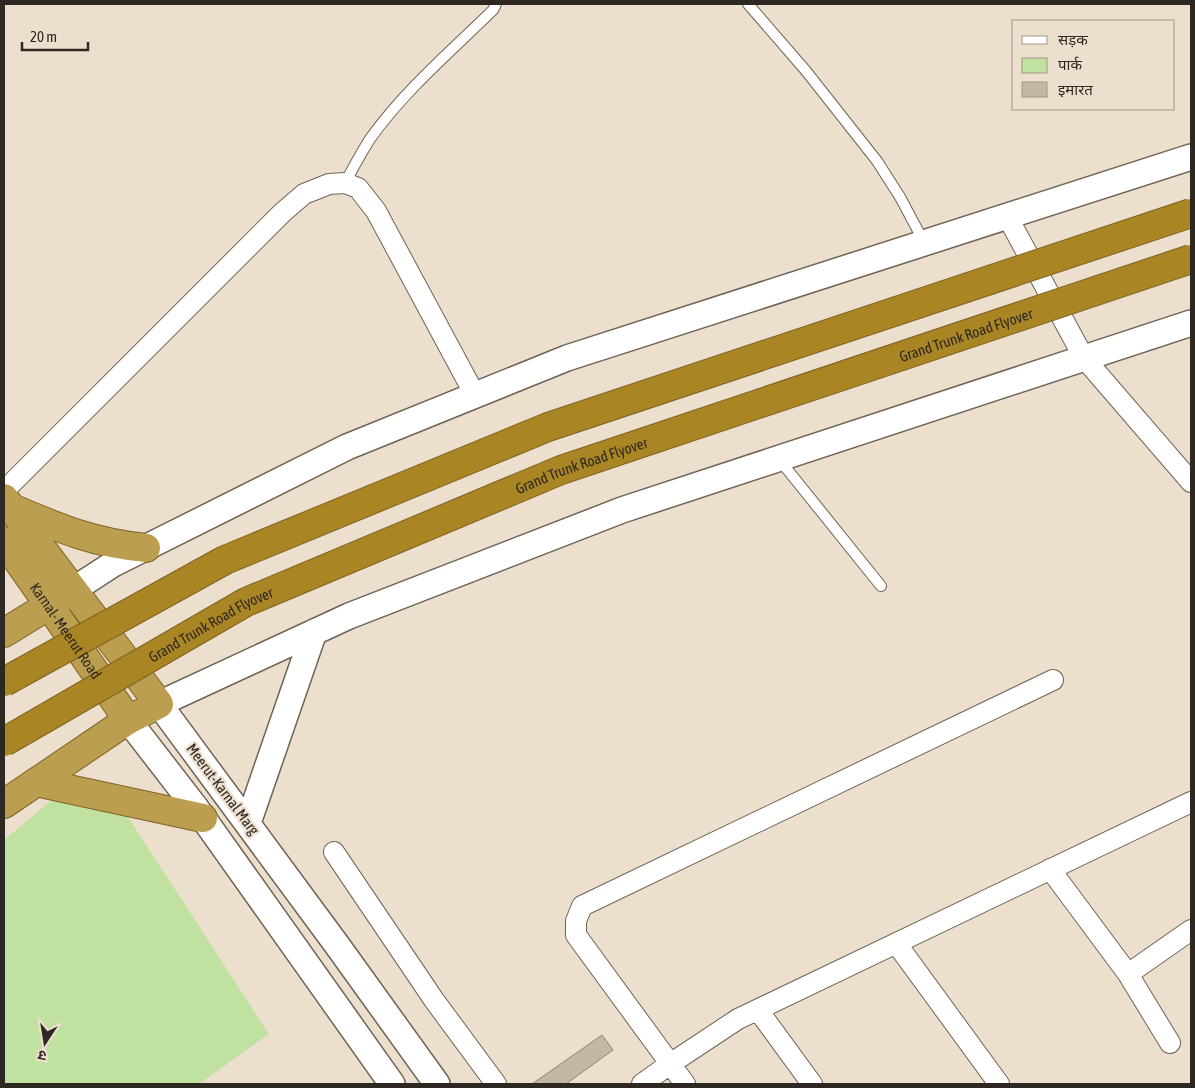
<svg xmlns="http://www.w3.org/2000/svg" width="1195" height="1088" font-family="'Asap Condensed','Noto Sans Devanagari',sans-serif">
  <rect width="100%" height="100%" fill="#eddfce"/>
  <path fill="#c1e1a0" d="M53,799l75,18 141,217 -70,50h-195v-244z"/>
  <path fill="#c3b7a6" stroke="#908575" d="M602,1035l11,15 -47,34h-34z"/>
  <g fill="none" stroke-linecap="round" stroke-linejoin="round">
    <defs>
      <path id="service" d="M748,4l58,67 71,90 23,36 24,45
        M345,183c8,-15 16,-30 25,-44 34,-48 81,-88 123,-129l3,-6
        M778,458l103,128"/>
      <path id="minor" d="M1007,216l77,142 107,124
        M4,491l278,-278 22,-19 25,-10 16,-1 13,5 18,23 99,184
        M334,852l100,148 62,84
        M1050,869l78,105 42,69
        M896,943l103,141
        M1128,974l63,-44
        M758,1010l54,74
        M642,1084l28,-20 68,-45 453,-217
        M685,1084l-109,-149v-14l6,-15 471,-226"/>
      <path id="tertiary" d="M73,590l40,-26 234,-117 220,-89 624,-201
        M128,720l68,88 196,276
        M248,823l66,-191
        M437,1084l-100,-139 -178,-241 190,-88 273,-106 569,-187"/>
      <g id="trunk">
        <path d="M4,498l155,206 -31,16 -124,84"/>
        <path d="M14,509c47,20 80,34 132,39"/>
        <path id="s1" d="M4,541l45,64 79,115"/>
        <path d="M4,633l60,-37"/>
        <path d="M36,782l167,36"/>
      </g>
    </defs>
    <use href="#service" stroke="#6f6354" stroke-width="12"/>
    <use href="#minor" stroke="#6f6354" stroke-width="22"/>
    <use href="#tertiary" stroke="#6f6354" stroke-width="28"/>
    <use href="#trunk" stroke="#7e6423" stroke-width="30"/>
    <use href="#service" stroke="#fff" stroke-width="10"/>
    <use href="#minor" stroke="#fff" stroke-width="20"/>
    <use href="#tertiary" stroke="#fff" stroke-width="25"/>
    <use href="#trunk" stroke="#bb9e50" stroke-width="28"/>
    <defs>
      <g id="motorway-bridge">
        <path d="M4,682l221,-122 323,-133 643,-214"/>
        <path id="s2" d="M4,742l242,-140 315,-132 630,-211"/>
      </g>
    </defs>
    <use href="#motorway-bridge" stroke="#7e6423" stroke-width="30" stroke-linecap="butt"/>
    <use href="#motorway-bridge" stroke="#aa8524" stroke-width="28"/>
  </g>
  <g text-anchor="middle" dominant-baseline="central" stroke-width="4.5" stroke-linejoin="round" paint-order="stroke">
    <g font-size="15" fill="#2d2821" stroke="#eddfce">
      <text stroke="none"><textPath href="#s2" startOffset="1048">Grand Trunk Road Flyover</textPath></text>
      <text stroke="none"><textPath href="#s2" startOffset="642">Grand Trunk Road Flyover</textPath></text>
      <text stroke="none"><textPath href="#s2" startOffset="238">Grand Trunk Road Flyover</textPath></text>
      <text stroke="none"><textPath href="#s1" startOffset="109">Karnal- Meerut Road</textPath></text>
      <text transform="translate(223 789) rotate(53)">Meerut-Karnal Marg</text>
    </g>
  </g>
  <rect width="1195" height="1088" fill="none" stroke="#2d2821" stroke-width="10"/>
  <rect x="1012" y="20" width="162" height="90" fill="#eddfce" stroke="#a09689"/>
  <rect x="1022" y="36" width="25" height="8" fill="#ffffff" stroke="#a09689"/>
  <text x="1058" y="45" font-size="15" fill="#2d2821">सड़क</text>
  <rect x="1022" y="58" width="25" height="15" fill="#c1e1a0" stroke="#a09689"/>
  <text x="1058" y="70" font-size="15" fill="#2d2821">पार्क</text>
  <rect x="1022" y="82" width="25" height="15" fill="#c3b7a6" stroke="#a09689"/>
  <text x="1058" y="95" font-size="15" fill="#2d2821">इमारत</text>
  <g transform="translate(45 1043) rotate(192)" stroke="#eddfce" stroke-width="4" paint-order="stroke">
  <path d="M0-4L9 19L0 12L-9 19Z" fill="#2d2821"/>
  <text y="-8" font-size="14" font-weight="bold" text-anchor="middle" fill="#2d2821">उ</text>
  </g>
  <path d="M22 42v8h66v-8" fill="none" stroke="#2d2821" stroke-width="2.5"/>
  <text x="30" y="42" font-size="15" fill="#2d2821" stroke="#eddfce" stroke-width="4" paint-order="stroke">20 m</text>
</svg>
